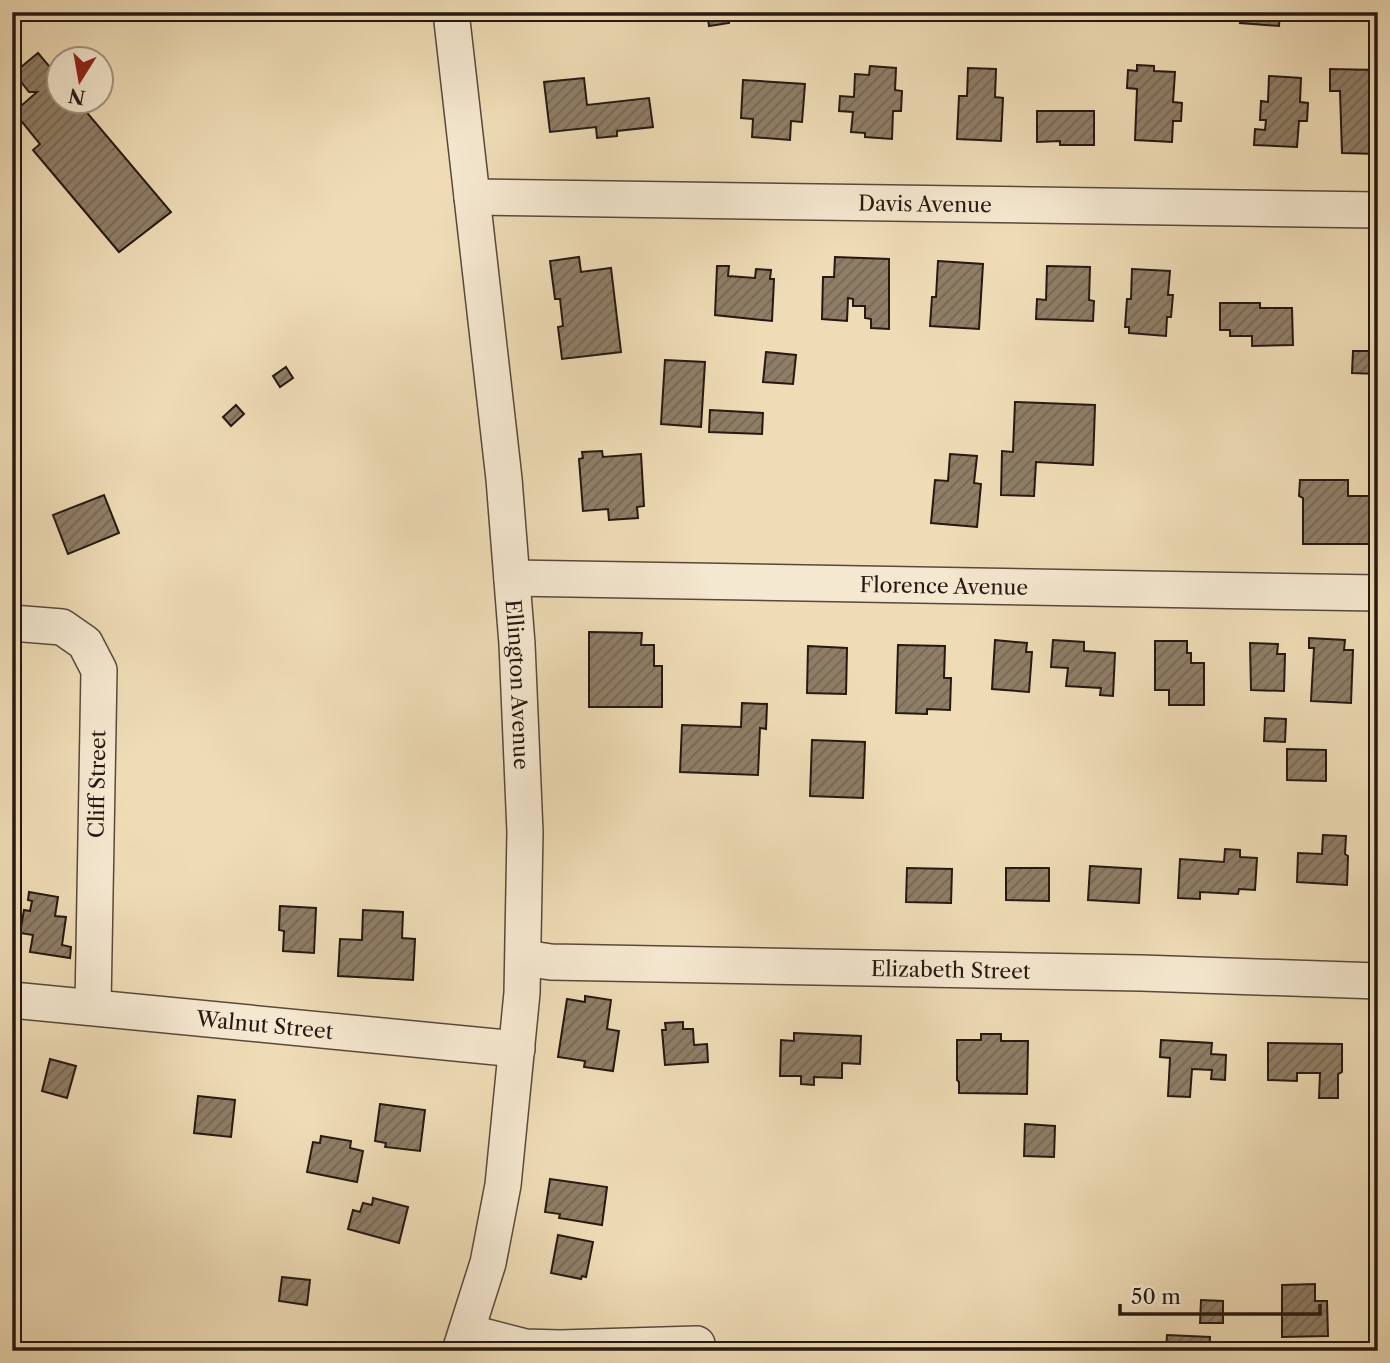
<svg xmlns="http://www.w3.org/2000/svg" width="1390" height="1363" font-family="'Libre Caslon Text',serif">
  <defs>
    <pattern id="building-hatch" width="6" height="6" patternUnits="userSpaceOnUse" patternTransform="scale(1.75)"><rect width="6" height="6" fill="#8f7e67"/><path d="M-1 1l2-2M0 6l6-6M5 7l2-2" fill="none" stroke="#756653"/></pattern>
  </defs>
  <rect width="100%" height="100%" fill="#efdcb6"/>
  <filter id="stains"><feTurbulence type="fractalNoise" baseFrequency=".00286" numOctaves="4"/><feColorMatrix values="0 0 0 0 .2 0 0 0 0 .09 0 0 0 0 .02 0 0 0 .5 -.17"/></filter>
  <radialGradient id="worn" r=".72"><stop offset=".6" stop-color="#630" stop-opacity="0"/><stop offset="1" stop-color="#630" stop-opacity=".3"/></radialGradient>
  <path fill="url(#building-hatch)" stroke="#261812" stroke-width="2" d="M584,12h44l-43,6z
    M707,12h21l1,11 -20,3z
    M1241,12h39l-1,14 -39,-3z
    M38,53l22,26v23h18l93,110 -52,40 -86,-102 7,-6 -26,-32 23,-20h-8l-15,-19z
    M1137,65l17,1v5l21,1 -2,30 9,1 -1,18h-8l-1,21 -37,-2 2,-51 -10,-1 1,-18 9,1z
    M870,66l26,2 -1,22 7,1 -1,20h-8l-1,28 -27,-2v-4l-14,-1 2,-20 -14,-1 1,-15 14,1 1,-23 14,1z
    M968,68l28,1 -1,28 8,1 -2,43 -44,-2 2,-43h8z
    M1330,69l48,1v84l-36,-1 -2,-62h-10z
    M1269,76l32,2 -1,24 8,1 -1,18h-8l-2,26 -43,-2 1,-16 10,1 1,-10h-6l1,-19 7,1z
    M584,78l3,27 62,-7 4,29 -36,4v5l-20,2 -1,-11 -46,5 -6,-50z
    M743,80l62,4 -3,38 -11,-1 -1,19 -38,-3 1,-18 -12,-1z
    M1037,111h57v34h-34v-4l-23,1z
    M579,257l2,15 30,-4 10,84 -59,7 -4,-32 5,-1 -3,-27h-5l-5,-38z
    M835,257l54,2v70l-18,-1v-9l-6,-1v-12h-12v-7l-5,-1 -1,23 -25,-2 1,-42h11z
    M938,261l45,3 -4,65 -49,-3 2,-29h4z
    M717,266h12l-1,10 27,2 1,-9 15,1 -1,9h4l-2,42 -57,-6z
    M1047,266l43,1 -1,33 5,1 -1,20 -57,-2 1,-20 9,1z
    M1132,269l38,2 -2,24h5l-2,22h-4l-1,19 -37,-3v-6h-4l2,-28h4z
    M1220,303h40v5h32l1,37 -41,1v-10h-22v-6h-10z
    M1353,351h25v23l-26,-1z
    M766,352l30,3 -3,29 -30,-2z
    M665,360l40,2 -4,65 -40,-3z
    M286,367l7,11 -13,9 -7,-11z
    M1015,402l80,3 -2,60 -57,-3 -2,34 -33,-1 1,-44 11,1z
    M236,405l8,9 -13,12 -8,-9z
    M710,410l53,3 -1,21 -53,-2z
    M602,451l1,6 38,-3 3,52 -7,1 1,11 -29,2 -1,-11 -25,2 -4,-52 4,-1 -1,-6z
    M950,454l27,2 -3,27 7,1 -4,43 -46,-4 4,-43 13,1z
    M1300,480h48v16h30v48h-75v-46l-4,-2z
    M104,495l15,38 -51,21 -15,-39z
    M589,632l53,1 -1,12h13v21h8v41h-73z
    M1309,638l36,2 -1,10h9l-2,53 -40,-2 3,-53h-5z
    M995,640l32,3 -1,9h6l-3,40 -37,-3z
    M1053,640l31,2v9l31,2 -2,43 -13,-1 1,-7 -35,-2 2,-18 -17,-1z
    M1155,641h32v12h4v10h13v42h-35v-15h-14z
    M1250,643l28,1 -1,10h8l-1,37 -33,-1z
    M898,645l47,1 -1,32h7l-1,32 -23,-1v5l-31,-1z
    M808,646l39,2 -1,46 -39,-1z
    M742,703l25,1 -1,25 -6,-1 -2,47 -78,-3 2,-47 59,2z
    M1265,718l21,1 -1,23 -21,-1z
    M812,740l53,2 -2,56 -53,-2z
    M1287,749l39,1v31l-39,-1z
    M1323,835l23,1 -1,18 3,2 -1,29 -50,-3 1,-29 24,1z
    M1225,849l15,1v7l17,1 -2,32 -16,-1 -1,5 -38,-2v7l-22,-1 2,-39 44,3z
    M1090,866l51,3 -2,34 -51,-3z
    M907,868l45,1 -1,34 -45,-1z
    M1006,868h43v33l-43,-1z
    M29,892l29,5 -3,19 11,1 -4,28 9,2 -1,11 -40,-6 3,-17 -13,-2 4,-23 6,1 2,-10 -4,-1z
    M280,906l36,2 -2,45 -31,-2 1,-20 -5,-1z
    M363,910l40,2 -1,26 13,1 -2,41 -75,-4 2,-37 22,1z
    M585,996l26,4 -4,29 12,2 -6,40 -29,-4 1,-6 -27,-4 9,-58 18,3z
    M683,1022v7h10l1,16 13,-1 1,18 -43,3 -3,-35h4l-1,-7z
    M794,1033l67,3 -1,28 -18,-1v15l-28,-1v8l-13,-1v-8h-21l1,-36 13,1z
    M981,1034h20v7h27l-1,53 -68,-1v-11l-2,-2v-40h24z
    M1161,1040l51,3 -1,11 15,1 -1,25 -14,-1 1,-9 -20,-1 -2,28 -22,-1 2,-38 -10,-1z
    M1268,1043l74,1v28l-4,2v24h-19l1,-25h-23v8l-29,-1z
    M50,1059l26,7 -9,32 -25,-7z
    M198,1096l37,4 -4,37 -37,-4z
    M380,1104l45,6 -5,41 -35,-4 1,-4 -11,-2z
    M1025,1124l30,2 -1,31 -30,-1z
    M321,1136l30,5 -1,7 13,3 -6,31 -50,-10 6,-30 7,1z
    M550,1179l57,8 -5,38 -43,-7 1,-4 -15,-2z
    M373,1198l35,9 -9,36 -51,-14 5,-19 7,2 3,-9 9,2z
    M558,1235l35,7 -7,35 -4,-1 -1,3 -30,-6z
    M282,1277l28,3 -3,25 -28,-4z
    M1315,1284v17h12l1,35 -46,1v-52z
    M1201,1300l22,1v22h-23z
    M1167,1335l43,2 -1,14h-43z"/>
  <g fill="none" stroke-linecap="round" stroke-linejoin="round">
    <defs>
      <g id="minor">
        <path id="s1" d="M451,12l53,467 13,165 8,188 -3,161 -19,192 -15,78 -28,88"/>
        <path id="s2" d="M472,197l906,13"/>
        <path id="s3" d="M512,578l866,15"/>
        <path d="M12,623l50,4 23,16 14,27 -6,336"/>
        <path id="s4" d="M524,958l27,4 590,11 237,8"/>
        <path id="s5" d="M12,1000l505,49"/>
        <path d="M467,1332l58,15 35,1 137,-4"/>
      </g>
    </defs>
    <use href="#minor" stroke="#58493b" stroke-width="38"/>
    <use href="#minor" stroke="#f5e8d0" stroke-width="35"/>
  </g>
  <g text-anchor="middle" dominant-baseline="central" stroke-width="5" stroke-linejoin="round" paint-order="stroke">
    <g font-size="21" fill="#261812" stroke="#f5e8d0">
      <text stroke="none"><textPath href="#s2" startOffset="453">Davis Avenue</textPath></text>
      <text stroke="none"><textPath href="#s3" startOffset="432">Florence Avenue</textPath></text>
      <text stroke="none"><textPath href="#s1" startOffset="676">Ellington Avenue</textPath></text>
      <text transform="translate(97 784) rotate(-89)">Cliff Street</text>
      <text stroke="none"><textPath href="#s4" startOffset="427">Elizabeth Street</textPath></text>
      <text stroke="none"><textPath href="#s5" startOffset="254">Walnut Street</textPath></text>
    </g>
  </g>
  <rect width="1390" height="1363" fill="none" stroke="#efdcb6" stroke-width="42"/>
  <rect x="14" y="14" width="1362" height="1335" fill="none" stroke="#261812" stroke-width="3.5"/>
  <rect x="21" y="21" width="1348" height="1321" fill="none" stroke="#261812" stroke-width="2"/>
  <g transform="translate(80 80) rotate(191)"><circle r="33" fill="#f5e8d0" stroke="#a29584" stroke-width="2"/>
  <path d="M0-5L12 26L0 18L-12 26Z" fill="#8f2418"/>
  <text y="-10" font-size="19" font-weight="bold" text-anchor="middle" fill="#261812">N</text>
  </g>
  <path d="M1120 1304v10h200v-10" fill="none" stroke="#261812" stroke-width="3.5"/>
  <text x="1131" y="1304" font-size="21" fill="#261812" stroke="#f5e8d0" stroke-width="5" paint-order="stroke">50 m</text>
  <rect width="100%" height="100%" filter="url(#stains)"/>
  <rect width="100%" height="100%" fill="url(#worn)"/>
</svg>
